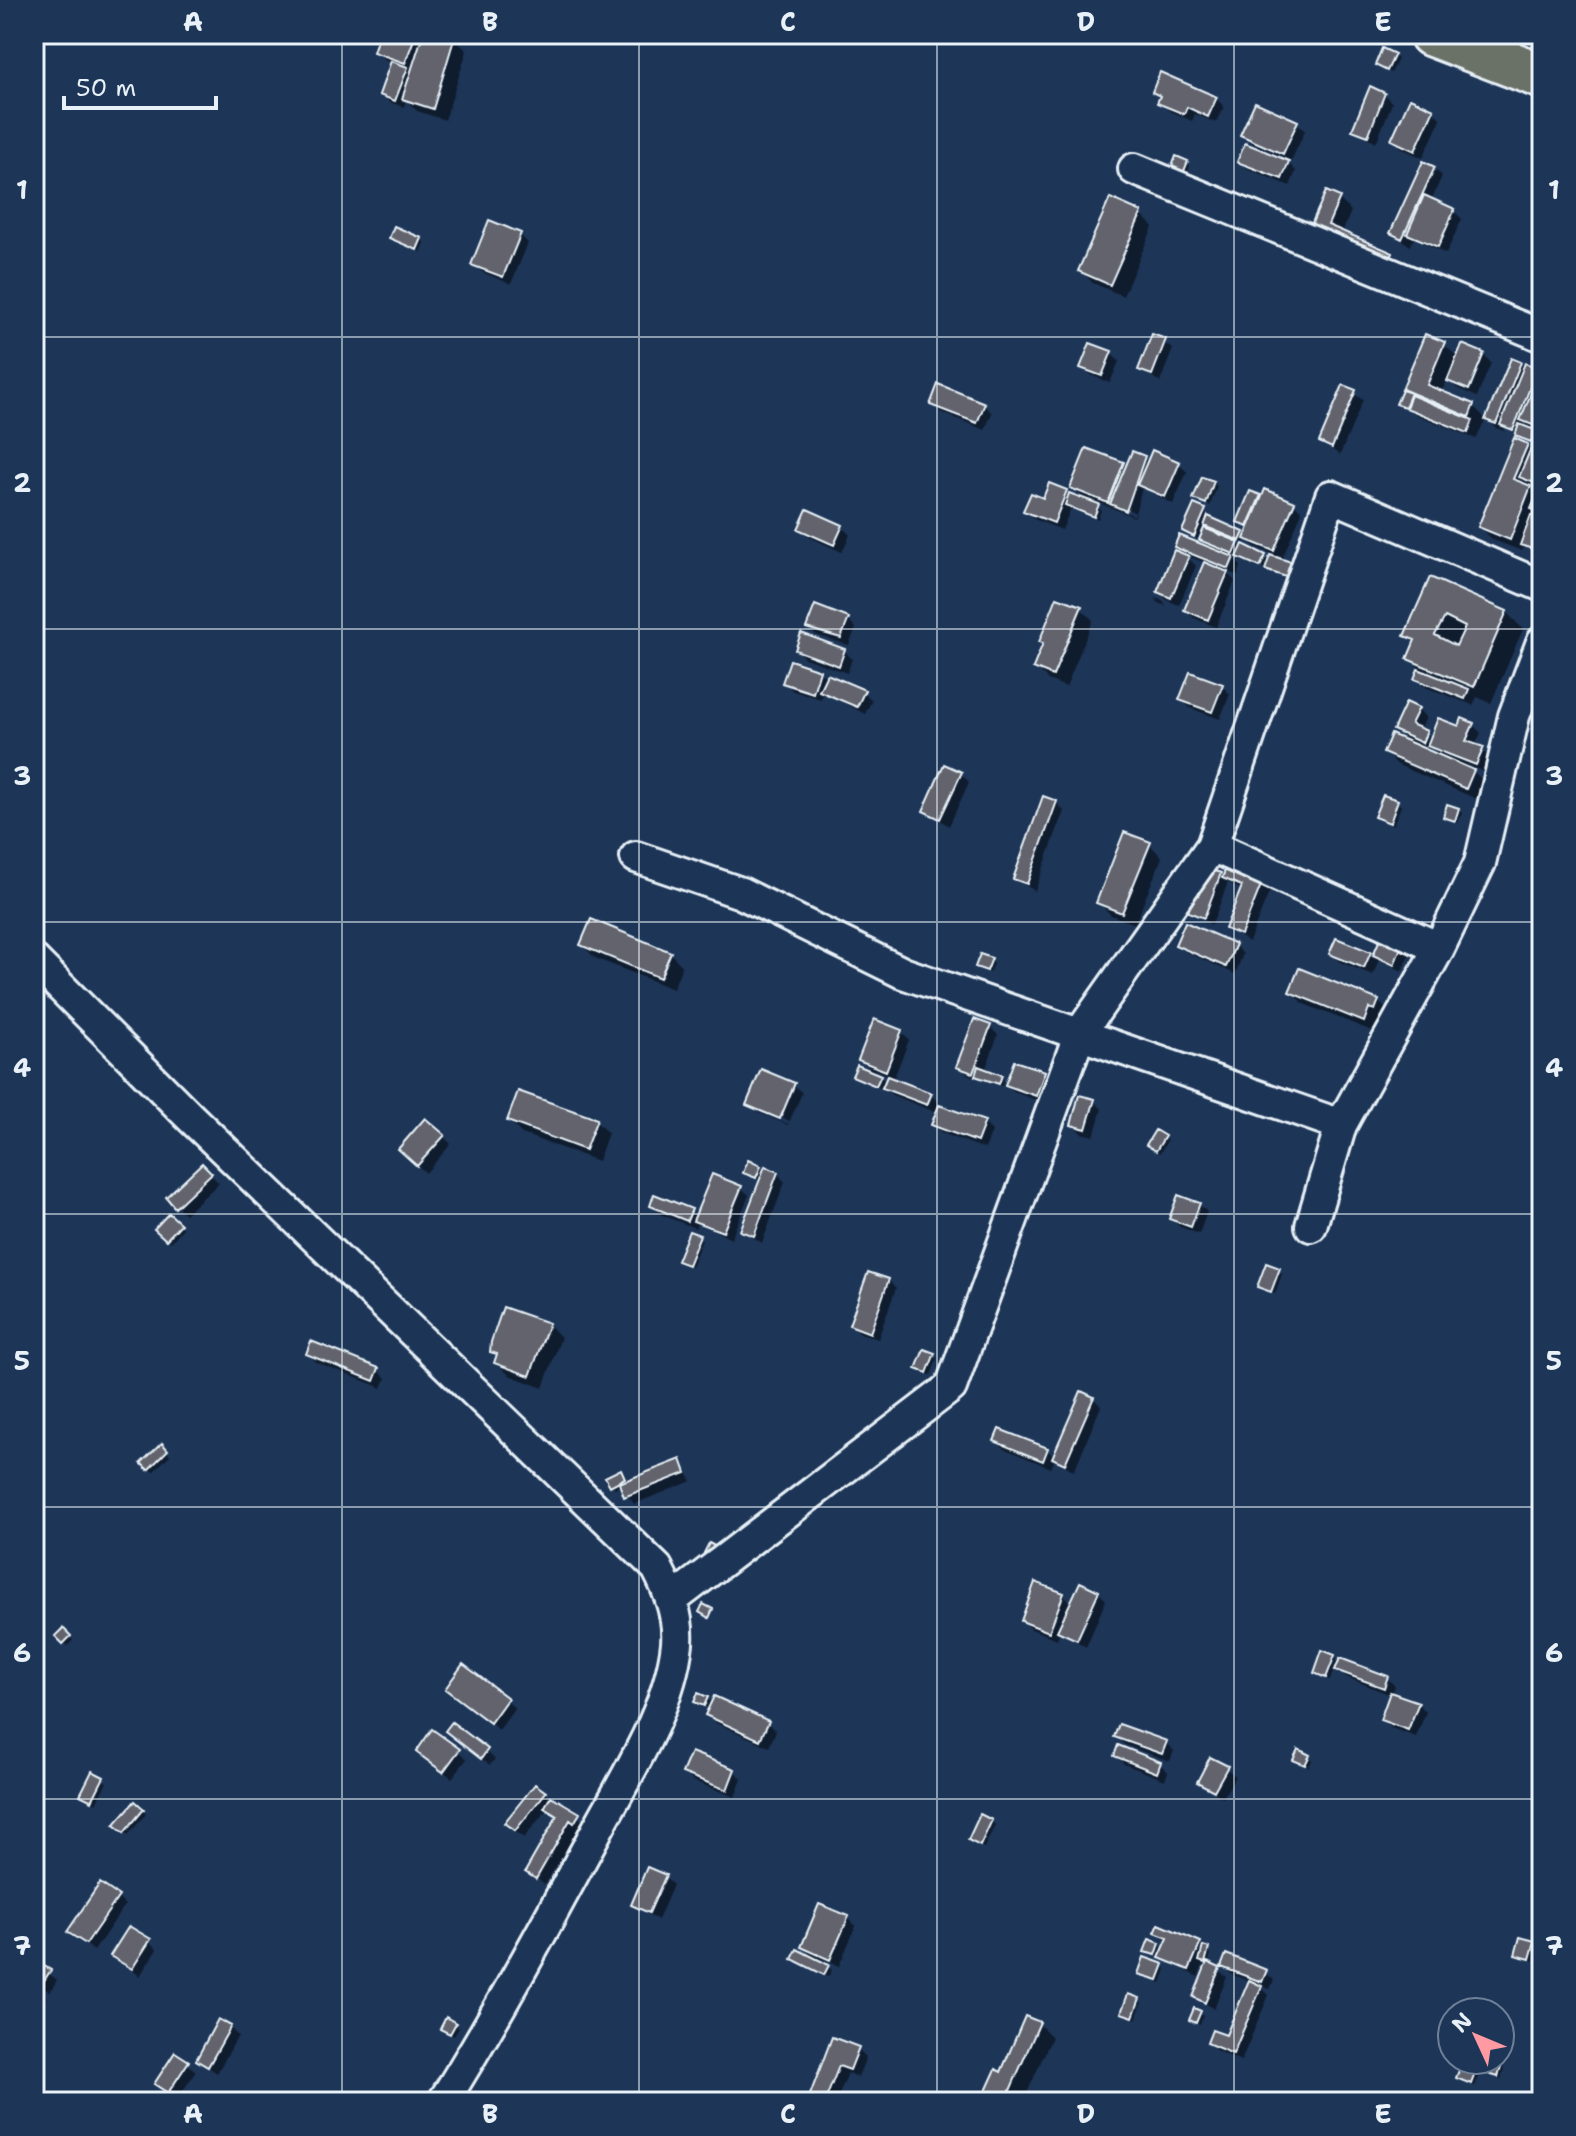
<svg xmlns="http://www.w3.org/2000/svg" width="1576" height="2136" font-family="'Shantell Sans',sans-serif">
  <rect width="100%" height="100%" fill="#1d3557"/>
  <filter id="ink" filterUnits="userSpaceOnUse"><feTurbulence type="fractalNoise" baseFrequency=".0125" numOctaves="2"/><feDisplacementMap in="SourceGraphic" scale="16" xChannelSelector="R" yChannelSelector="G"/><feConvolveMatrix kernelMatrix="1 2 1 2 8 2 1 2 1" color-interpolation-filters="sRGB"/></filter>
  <g filter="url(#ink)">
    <path fill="#0007" fill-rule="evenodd" d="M382,34h59l13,4 13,13 -22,69 -28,-9 -11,-11 -2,7 -15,-5 -8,-8 11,-29 -17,-14z
      M1239,34h14l-3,5z
      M1394,56l4,3 -7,14 -14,-8z
      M1154,92l62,6 8,9 -8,16 -21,-9 -3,7 -24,-11z
      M1384,94l8,9 -16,40 -22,-14z
      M1433,111l8,8 -18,39 -22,-10 -8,-8z
      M1297,123l8,8 -14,30 -41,-19 -8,-8z
      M1283,158l13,13 -6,15 -42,-17 -8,-8z
      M1187,162l3,4 -4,13 -10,-4z
      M1434,168l8,8 -11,25 23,10 8,8 -16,35 -32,-16 -4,8 -17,-13z
      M1338,198l13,13 -9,22 49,21 13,13 -94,-33z
      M1141,214l12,13 -30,69 -30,-13 -12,-12z
      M519,234l9,9 -17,41 -29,-12 -8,-8z
      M392,238l29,1 4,4 -4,9z
      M1153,336l20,13 -13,33 -20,-13z
      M1444,344l14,14 25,-4 8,9 -14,34 -20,-9 -10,-9 -6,14 32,13 13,13 -10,20 -59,-24 -18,-12 4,-11 8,4 -7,-7z
      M1110,353l9,8 -9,22 -19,-8 -9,-8z
      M1520,364l22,11v58l-11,-5 7,7 -4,9 -28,-17 -2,4 -8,-3 -8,-8z
      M1344,387l19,13 -23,55 -19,-13z
      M932,404l52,1 8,8 -7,17 -45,-18z
      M1527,445l5,5 10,-1v41l-18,-8 14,14 4,-1v22l-4,-4 -3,6 7,2v35l-17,-10 -3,5 -29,-11 -13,-13z
      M1144,458l5,5 30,1 8,8 -14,32 -31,-16 -8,29 -42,-17 9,10 -3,9 -27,-11 -9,22 -28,-11 -9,-9 41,-18 21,10 -14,-14 50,-24 4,4zM1120,506l16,7 -1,3 -15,-6z
      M1213,483l4,3 -7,20 -11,-4 -3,-3z
      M1259,497l35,6 8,9 -21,49 11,19 -60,-23 9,9 -3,10 -13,-5 10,10 -19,46 -22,-9 -8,-8 20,-47 -21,-8 11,11 -17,39 -12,-5 -8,-8 28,-35 -10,-10 35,3 -11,-10 19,-7 -15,-10 -8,16 -12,-8 20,-20 2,7 40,19 4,-8 -12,-7zM1246,538l9,9 27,11 -1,3h-11l-27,-12 -10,-10 11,4z
      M842,527l8,8 -8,17 -33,-15 -9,-8z
      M1431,580l75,32 17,17 -32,74 -14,-6 -4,8 -48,-18 -8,-8 3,-10 -10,-11 6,-14 -9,-9z
      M1155,598l8,3 3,5 -8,-3z
      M1080,608l13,12 -27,67 -18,-7 -13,-13z
      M848,620l8,8 -7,17 -33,-10 -8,-8z
      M797,650h47l8,9 -5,14 -42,-15z
      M819,671l8,8 36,13 9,8 -7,14 -42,-22 -2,7 -28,-8 -8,-8z
      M1222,686l8,8 -10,25 -30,-11 -8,-8z
      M1418,709l8,9 -6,12 12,9 41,-14 8,8 -6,13 15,11 -6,15 -17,-7 19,19 -7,16 -81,-35 -13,-12 24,-10 -13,-13zM1431,747l10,10 -12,-5z
      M961,774l8,8 -20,44 -24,-16z
      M1056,802l8,9 -29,80 -20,-12z
      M1397,802l4,4 -8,19 -16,-8z
      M1458,809l4,4 -4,10 -13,-6z
      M1149,844l13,13 -27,67 -24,-9 -13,-13z
      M1228,869l34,13 8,8 -21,52 -22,-13 15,-39 -14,-8 -16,43 -21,-13 29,-37 4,5z
      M1186,925l49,21 8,8 -8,20 -49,-22 -8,-8z
      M1383,937l19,8 8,8 -8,18 -23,-12 -6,16 -33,-13 -9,-8h39l4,4z
      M582,945l88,8 12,13 -9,23 -78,-31z
      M991,960l3,4 -4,9 -12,-7z
      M1291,992l87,9 13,13 -3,7 -6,-2 -5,14 -73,-29z
      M990,1027l8,8 -13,36 16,6 3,3 -2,6 -35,-12 -8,-8z
      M901,1032l8,8 -16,40 38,15 8,8 -1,3 46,17 8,8 -7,18 -43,-16 -8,-8 4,-12 -46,-18 -10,-11 -2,4 -25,-12 20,-2 -15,-15zM873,1069l16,7 -3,6z
      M1044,1073l8,8 -8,22 -28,-10 -9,-8z
      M794,1085l8,8 -14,32 -31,-13 -8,-8zM756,1106l34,15 -2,3 -32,-13z
      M1094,1101l8,8 -8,27 -13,-3 -8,-9z
      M509,1121h86l13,12 -10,28 -76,-27z
      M443,1136l8,8 -25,29 -18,-16z
      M1164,1138l3,3 -7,12 -8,-5z
      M202,1166l17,17 -34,31 -17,-17z
      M760,1168l5,4 12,1 8,9 -23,61 -19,-12 18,-50 -16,-9z
      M740,1187l9,8 -18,44 -33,-17 -3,6 -35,-14 -8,-8 39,5 6,6z
      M1199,1204l8,8 -8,22 -19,-7 -9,-8z
      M169,1215l14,13 -12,14 -14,-13z
      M699,1237l3,3 -11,27 -8,-3 -4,-4z
      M1279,1270l3,4 -7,20 -16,-8z
      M888,1280l8,8 -18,51 -18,-6 -8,-8z
      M548,1324l13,13 -18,51 -34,-13 -13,-12 2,-6 -6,-6z
      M308,1353l70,17 8,8 -4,10 -66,-26z
      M934,1355l3,4 -6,16 -9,-3 -4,-4z
      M1093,1398l8,8 -27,65 -19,-12 -4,9 -46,-19 -8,-8 50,9 8,7z
      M162,1446l8,9 -17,17 -9,-8z
      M680,1462l12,19 -58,23 -13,-19 -6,3 -3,-3 8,-13 7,10z
      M1098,1592l8,8 -20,47 -26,-16 -3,8 -26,-10 -8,-9 40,-26 9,9z
      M63,1631l10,9 -5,6 -10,-10z
      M1334,1657l3,3 -7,20 -11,-4 -3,-3z
      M463,1667l52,41 -16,22 -52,-41z
      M1338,1669l49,9 8,8 -3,8 26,9 8,9 -10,25 -25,-9 -9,-8 9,-25 -45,-18z
      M707,1698l5,6 56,19 8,8 -7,16 -53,-24 -8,-9 2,-5 -14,-7z
      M453,1725l42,34 -5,6 -34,-26z
      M1117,1737l49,6 8,8 -4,10 -45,-16z
      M458,1751l9,8 -15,19 -34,-26z
      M1116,1756l44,8 8,8 -3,8 -41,-16z
      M1309,1756l3,4 -3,7 -13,-7z
      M1226,1768l9,8 -12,22 -24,-16z
      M734,1771l8,8 -7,18 -42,-16 -8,-8z
      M93,1774l14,8 -11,21 -13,-8z
      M535,1786l51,37 -3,6 -4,-2 -34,58 -18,-14 31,-53 -11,-9 -23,29 -9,-7z
      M135,1804l11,10 -18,21 -11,-11z
      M991,1821l4,4 -11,23 -10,-5 -3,-3z
      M664,1877l9,8 -15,35 -25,-15z
      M117,1897l8,8 -31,46 -24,-19z
      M848,1918l8,8 -17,40 -18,-7 -2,3 13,8 -4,7 -34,-18 22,1 -13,-13z
      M1160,1927l40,17 11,10 -3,11 19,12 -13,32 -19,-12 13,-32 -4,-2 -6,14 -51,-26 12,-6 6,5 3,-8 -11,-9z
      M149,1941l8,8 -17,27 -27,-20z
      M1534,1943l3,3 -4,15 -16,-7z
      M34,1962l23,18 -7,12 -16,-11z
      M1163,1966l3,3 -5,14 -20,-10z
      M1223,1966l42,6 9,8 -4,9 -11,-4 10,10 -28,66 -24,-10 -8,-8 18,-5 24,-56 -20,-8z
      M34,1987l12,11 -12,17z
      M1139,2000l3,3 -6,16 -9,-3 -4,-3z
      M1200,2012l3,4 -3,9 -9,-5z
      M447,2020l12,8 -5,8 -12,-7z
      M1039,2024l13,13 -29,65h-40z
      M230,2028l8,8 -21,37 -19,-13z
      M834,2040l24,9 8,8 -8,20 -10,-4 -12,29h-17l-7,-7z
      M175,2055l21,16 -19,29 -21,-17z
      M1465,2060l36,6 3,3 -3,10 -20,-9 -7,16 -12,-5 -4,-3z"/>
    <path fill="#62646c" stroke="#e8f1f8" stroke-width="2" fill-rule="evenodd" d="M379,34h37l-11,29 -32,-11z
      M423,34l32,2 -22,73 -31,-10z
      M1382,48l13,6 -8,17 -12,-6z
      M391,61l17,6 -13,34 -16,-6z
      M1160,72l57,25 -9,20 -21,-10 -3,7 -27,-11 3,-7 -8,-4z
      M1370,86l15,7 -17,43 -16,-6z
      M1410,98l24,11 -19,42 -24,-11z
      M1255,102l43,19 -15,33 -43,-19z
      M1245,143l44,18 -7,18 -45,-17z
      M1176,156l12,5 -6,15 -12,-4z
      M1423,161l12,6 -33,72 -12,-6z
      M1326,191l14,6 -12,28 65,28 -7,14 -79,-33z
      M1424,195l31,14 -17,38 -31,-13z
      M1110,198l32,14 -32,73 -32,-14z
      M489,220l32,13 -18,44 -32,-12z
      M394,226l28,12 -5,12 -28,-12z
      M1152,334l14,5 -14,36 -14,-5z
      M1425,334l20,8 -18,43 47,19 -5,13 -67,-28z
      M1090,343l22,8 -10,25 -22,-8z
      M1462,344l22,9 -15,37 -22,-9z
      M1511,358l10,4 -25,62 -11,-4z
      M1525,363l13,5 -25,62 -13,-5z
      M1537,379l5,2v28l-7,17 -15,-6z
      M938,384l47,19 -8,20 -47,-18z
      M1343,385l13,5 -24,58 -13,-6z
      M1402,390l9,3 -6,14 -9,-3z
      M1411,395l62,25 -5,13 -62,-25z
      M1519,424l16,6 -4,12 -16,-6z
      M1514,438l14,6 -15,35 18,7 -21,54 -32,-13z
      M1533,443l9,4v39l-23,-9z
      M1086,448l38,14 -16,41 -38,-15z
      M1152,450l28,12 -15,35 -28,-12z
      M1132,451l13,5 -19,55 -16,-7z
      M1202,477l12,4 -8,23 -13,-5z
      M1049,483l18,7 -13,33 -31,-12 8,-18 12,5z
      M1265,489l30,13 -21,49 -30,-12z
      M1250,491l11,4 -14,32 -10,-5z
      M1538,492l4,1v20l-11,-4z
      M1069,493l30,11 -5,13 -29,-12z
      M1194,504l12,5 -12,28 -12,-6z
      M807,509l36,16 -9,20 -36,-16z
      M1531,515l11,4v33l-22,-7z
      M1208,516l36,16 -4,9 -36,-15z
      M1204,528l35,14 -5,12 -35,-14z
      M1179,535l55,22 -5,12 -55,-22z
      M1243,544l23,11 -6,12 -23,-10z
      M1174,550l15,6 -18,42 -14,-6z
      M1270,555l24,8 -5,15 -24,-8z
      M1204,562l24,10 -20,48 -24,-10z
      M1430,577l77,34 -33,76 -67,-28 8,-19 -11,-4zM1445,617l20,10 -9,19 -21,-11z
      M1057,597l25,9 -29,70 -20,-8 10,-25 -4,-1z
      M815,605l34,13 -8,20 -35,-10z
      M801,633l44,16 -6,17 -44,-16z
      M790,660l30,10 -7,23 -31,-10z
      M1418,669l51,20 -4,10 -51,-20z
      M1190,672l33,12 -11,28 -33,-12z
      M827,674l38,16 -8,17 -38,-16z
      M1406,702l13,6 -8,16 16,7 -5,12 -29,-13z
      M1438,718l21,8 3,-8 12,5 -8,18 18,6 -8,18 -49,-19z
      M1391,734l83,36 -8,19 -83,-36z
      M944,764l18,8 -22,47 -17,-8z
      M1383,795l15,5 -8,23 -16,-6z
      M1043,796l14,5 -30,83 -14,-5z
      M1447,804l12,4 -4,13 -12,-4z
      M1124,832l27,10 -29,71 -26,-10z
      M1227,866l36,14 -22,55 -16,-6 17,-43 -20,-8z
      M1205,868l16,5 -17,45 -16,-6z
      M591,919l80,33 -11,26 -80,-33z
      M1185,922l51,22 -10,23 -51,-22z
      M1382,934l21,9 -9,22 -21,-10z
      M1336,938l35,14 -7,16 -35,-14z
      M980,954l12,4 -5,13 -12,-4z
      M1299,968l80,32 -4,10 -6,-2 -5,14 -75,-30z
      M874,1019l28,11 -16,41 -28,-11z
      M974,1019l17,6 -18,48 -17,-6z
      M1014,1061l31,10 -9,25 -31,-11z
      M857,1065l24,10 -5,11 -24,-10z
      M978,1066l24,9 -3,9 -24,-8z
      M761,1069l34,14 -15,36 -34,-14z
      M887,1076l45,17 -5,12 -45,-17z
      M518,1091l79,28 -12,31 -78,-29z
      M1079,1095l16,4 -9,30 -15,-4z
      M939,1105l46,16 -8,21 -46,-17z
      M425,1118l20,17 -28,31 -19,-17z
      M1155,1130l10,6 -9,15 -10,-6z
      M748,1160l13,6 -5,12 -13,-5z
      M202,1163l10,10 -37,35 -9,-11z
      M765,1166l13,6 -24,64 -14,-5z
      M712,1174l30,12 -19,46 -30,-11z
      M654,1194l38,15 -5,12 -37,-15z
      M1178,1195l22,8 -9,24 -22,-8z
      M169,1213l12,11 -15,16 -12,-11z
      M689,1231l11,4 -12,30 -11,-4z
      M1266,1263l14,5 -9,24 -14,-5z
      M868,1272l21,7 -19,54 -21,-8z
      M503,1307l46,16 -19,53 -36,-13 3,-9 -7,-2 1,-10z
      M311,1341l68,27 -5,13 -68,-27z
      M924,1349l11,4 -8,20 -11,-4z
      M1081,1391l13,6 -29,67 -13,-6z
      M999,1429l49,19 -5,13 -49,-20z
      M162,1443l6,7 -20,20 -7,-7z
      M681,1459l5,14 -62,24 -5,-14z
      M621,1469l4,9 -15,8 -5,-9z
      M709,1543l11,6 -4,9 -12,-5z
      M1035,1582l29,11 -15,39 -28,-11z
      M1080,1582l19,9 -22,49 -20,-9z
      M703,1604l10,5 -4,9 -10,-6z
      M63,1628l8,8 -8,8 -8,-8z
      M1322,1650l13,5 -9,23 -12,-5z
      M1340,1658l48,18 -4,12 -49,-18z
      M463,1664l45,34 -18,25 -45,-34z
      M1390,1692l29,10 -11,28 -28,-10z
      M698,1693l10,4 -4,9 -10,-4z
      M714,1696l55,25 -9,19 -55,-25z
      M452,1722l36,27 -7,10 -36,-28z
      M1119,1724l48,17 -5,13 -48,-17z
      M432,1729l28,20 -17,23 -27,-20z
      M1118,1745l43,17 -4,11 -43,-17z
      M1298,1749l12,6 -5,10 -12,-5z
      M691,1752l44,17 -8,21 -45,-17z
      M1210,1757l18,9 -14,25 -17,-9z
      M92,1771l12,6 -12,24 -12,-6z
      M535,1784l11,8 -31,39 -11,-8z
      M551,1796l29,17 -6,10 -4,-3 -34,59 -11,-7 32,-56 -13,-8z
      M135,1801l9,8 -20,24 -10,-8z
      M980,1814l12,6 -12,26 -12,-6z
      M647,1867l19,8 -17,38 -18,-8z
      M100,1883l19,13 -33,48 -19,-12z
      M819,1904l30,12 -19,44 -29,-13z
      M1159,1924l42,18 -12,28 -30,-12 9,-20 -13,-5z
      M129,1926l22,13 -19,30 -22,-13z
      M1520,1937l15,4 -5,18 -15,-4z
      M1149,1939l11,4 -4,12 -12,-3z
      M1203,1946l6,2 -4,15 -6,-2z
      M797,1949l32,16 -5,10 -32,-16z
      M1226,1954l41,16 -5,12 -41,-15z
      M1144,1957l20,7 -6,16 -20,-6z
      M34,1960l17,10 -10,15 -7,-4z
      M1207,1962l13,6 -15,35 -12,-6z
      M1249,1980l13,6 -29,68 -26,-11 5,-13 14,5z
      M1128,1994l12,4 -7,19 -12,-4z
      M1194,2008l7,3 -5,12 -7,-3z
      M1025,2016l15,6 -35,80h-24l15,-33 5,3z
      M446,2017l10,6 -6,11 -10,-5z
      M218,2019l13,7 -23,41 -12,-7z
      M832,2037l27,10 -9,23 -11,-4 -14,35 -15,-6z
      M175,2052l14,9 -21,32 -14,-9z
      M1463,2060h17l-9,24 -15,-6z
      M1483,2060l19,4 -4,13 -19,-6z"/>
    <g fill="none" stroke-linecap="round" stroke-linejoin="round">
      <defs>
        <path id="minor" d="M1134,169l408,167
          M1212,846l227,102
          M636,857l105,36 162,80 438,152
          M34,960l155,156 468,452c12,23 22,47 20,75 -7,67 -50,131 -81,189 -49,91 -98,182 -153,270
          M1311,1226l30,-101 98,-177 41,-85 34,-147 28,-74
          M673,1599l278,-212 129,-354 132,-187 119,-350 211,90"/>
        <path id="highway" d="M1432,34l110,42"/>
      </defs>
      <use href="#minor" stroke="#e8f1f8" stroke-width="36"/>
      <use href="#highway" stroke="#e8f1f8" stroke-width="50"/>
      <use href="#minor" stroke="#1d3557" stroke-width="30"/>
      <use href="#highway" stroke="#6a7166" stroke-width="44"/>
    </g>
  </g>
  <path fill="none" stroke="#e8f1f8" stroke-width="2" stroke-opacity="0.55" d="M342,34v2068M639,34v2068M937,34v2068M1234,34v2068M34,337h1508M34,629h1508M34,922h1508M34,1214h1508M34,1507h1508M34,1799h1508"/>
  <rect width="1576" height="2136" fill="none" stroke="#1d3557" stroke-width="88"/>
  <g transform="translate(1476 2036) rotate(314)"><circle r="38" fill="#1d3557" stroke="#6e8097" stroke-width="2"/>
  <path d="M0-6L14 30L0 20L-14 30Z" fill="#ff9aa2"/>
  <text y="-12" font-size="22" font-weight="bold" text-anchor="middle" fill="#e8f1f8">N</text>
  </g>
  <path d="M64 96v12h152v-12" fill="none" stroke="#e8f1f8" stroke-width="4"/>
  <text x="76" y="96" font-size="24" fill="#e8f1f8" stroke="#1d3557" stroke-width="6" paint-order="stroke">50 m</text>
  <rect x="44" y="44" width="1488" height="2048" fill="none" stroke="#e8f1f8" stroke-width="3"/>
  <g font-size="26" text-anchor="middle" font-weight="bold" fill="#e8f1f8">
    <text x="193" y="31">A</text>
    <text x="490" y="31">B</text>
    <text x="788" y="31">C</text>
    <text x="1086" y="31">D</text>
    <text x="1383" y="31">E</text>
    <text x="22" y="199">1</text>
    <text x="1554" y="199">1</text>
    <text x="22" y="492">2</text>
    <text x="1554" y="492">2</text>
    <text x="22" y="785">3</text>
    <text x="1554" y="785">3</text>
    <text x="22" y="1077">4</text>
    <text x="1554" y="1077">4</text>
    <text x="22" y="1370">5</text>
    <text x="1554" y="1370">5</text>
    <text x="22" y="1662">6</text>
    <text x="1554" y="1662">6</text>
    <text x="22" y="1955">7</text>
    <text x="1554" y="1955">7</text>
    <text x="193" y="2123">A</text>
    <text x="490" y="2123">B</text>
    <text x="788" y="2123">C</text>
    <text x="1086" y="2123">D</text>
    <text x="1383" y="2123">E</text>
  </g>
</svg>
